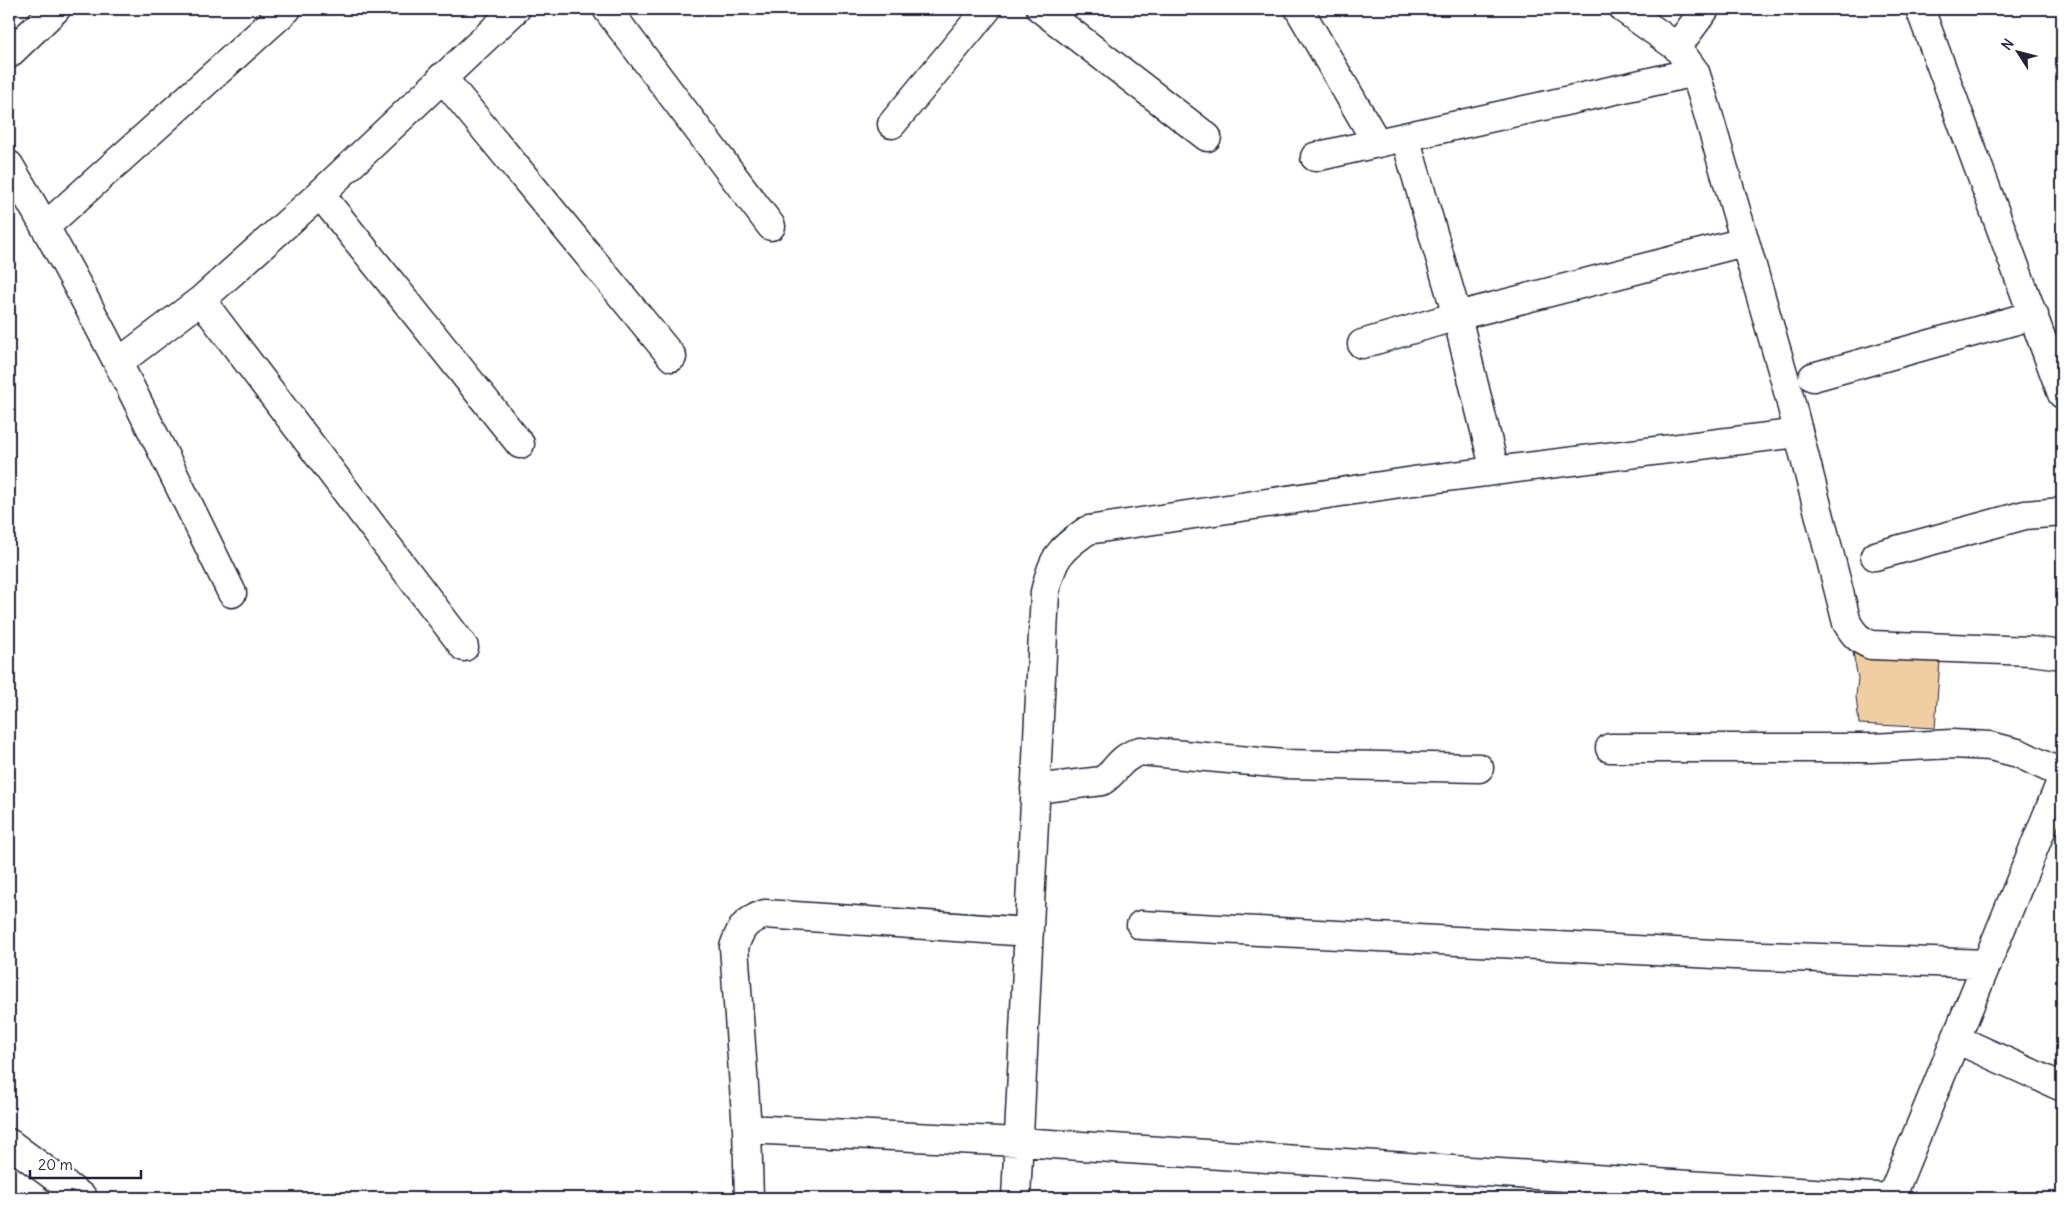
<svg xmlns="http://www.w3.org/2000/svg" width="2071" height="1207" font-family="Delius,sans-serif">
  <rect width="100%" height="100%" fill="#fff"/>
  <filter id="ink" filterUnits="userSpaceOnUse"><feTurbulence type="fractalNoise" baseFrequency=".02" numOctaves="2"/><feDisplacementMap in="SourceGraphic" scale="10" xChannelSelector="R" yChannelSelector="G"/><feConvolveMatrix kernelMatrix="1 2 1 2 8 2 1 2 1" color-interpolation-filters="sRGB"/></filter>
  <g filter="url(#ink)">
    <path fill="#f0cea1" stroke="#22223b" d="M1941,647l-6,81 -76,-4 -3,-28 2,-18 -5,-25z"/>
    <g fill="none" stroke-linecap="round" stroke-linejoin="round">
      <defs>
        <path id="minor" d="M607,9l164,217
          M1041,9l166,128
          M1299,9l78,134
          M1624,9l53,38 18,25 11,35 79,273 62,243c7,12 12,17 24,22l160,6 31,4
          M1920,9l142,385
          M1677,47l28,-38
          M9,54l47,-45
          M442,77l230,280
          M892,124l95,-115
          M1405,137l52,179 38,155
          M1315,157l380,-85
          M9,165c83,138 152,284 223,428
          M320,194l200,250
          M46,226l241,-217
          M201,300l263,347
          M1362,344l95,-28 287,-74
          M118,363l83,-63 119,-106 196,-185
          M1813,377l221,-62
          M1875,556l150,-41 37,-3
          M1610,748h261l81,-4 38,2 28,7 44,21
          M1035,789l67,-8c16,-11 16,-22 38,-30l144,13 195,4
          M1141,925l593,30 253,9
          M1956,1039l106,48
          M747,1129l272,13 872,56
          M9,1143l74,55
          M749,1198l-2,-69 -13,-182c7,-20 11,-26 31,-33l264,18
          M1016,1198l29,-606c8,-35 14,-42 43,-62l326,-49 384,-48
          M1891,1198l171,-419"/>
      </defs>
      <use href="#minor" stroke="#22223b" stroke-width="31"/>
      <use href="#minor" stroke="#fff" stroke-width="28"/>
    </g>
  </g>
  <rect width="2071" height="1207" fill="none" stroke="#fff" stroke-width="30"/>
  <rect x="15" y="15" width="2041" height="1177" fill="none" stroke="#22223b" stroke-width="2" filter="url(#ink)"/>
  <g transform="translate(2018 52) rotate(306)" stroke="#ffffff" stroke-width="4" paint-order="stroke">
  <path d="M0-4L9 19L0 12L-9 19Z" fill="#22223b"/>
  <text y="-8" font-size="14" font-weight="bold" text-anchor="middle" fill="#22223b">N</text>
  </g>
  <path d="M30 1170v8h111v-8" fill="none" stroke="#22223b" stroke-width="2.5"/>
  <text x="38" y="1170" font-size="15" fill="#22223b" stroke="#ffffff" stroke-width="4" paint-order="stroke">20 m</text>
</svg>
